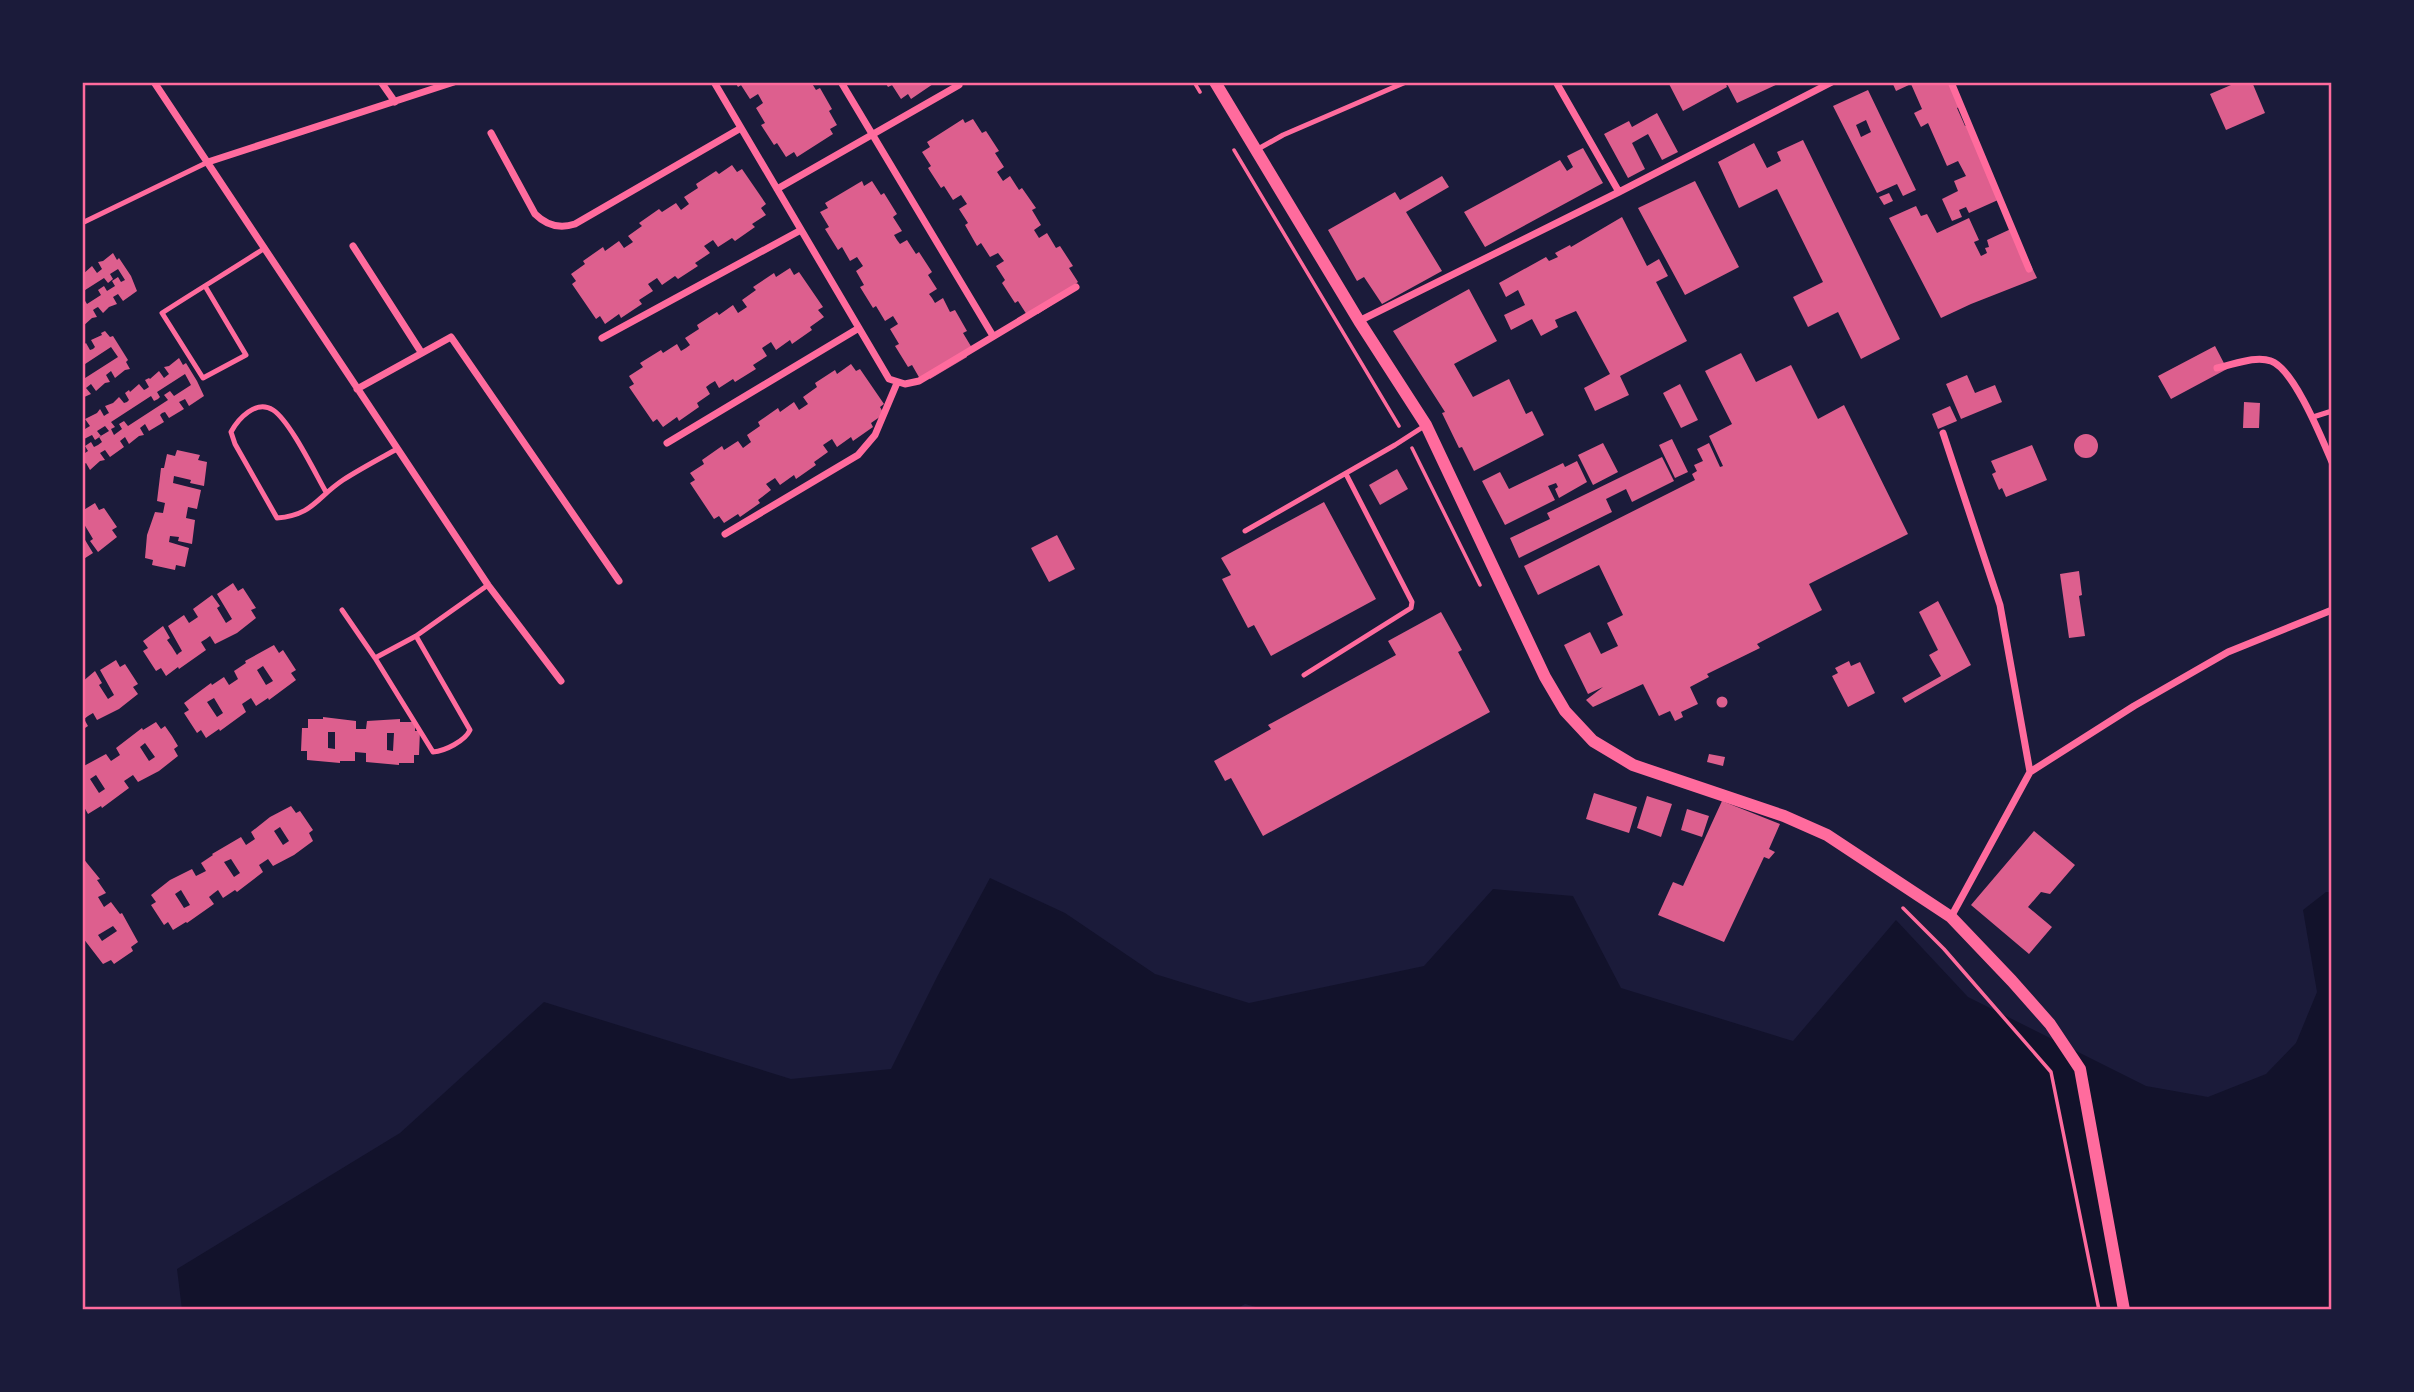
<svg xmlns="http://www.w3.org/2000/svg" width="2414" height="1392" font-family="'Exo 2',sans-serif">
  <rect width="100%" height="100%" fill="#1b1b3a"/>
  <path fill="#12122b" d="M990,878l75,35 90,61 94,29 175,-37 69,-77 80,7 48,92 172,53 103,-121 72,77 178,89 62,11 58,-23 30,-31 21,-51 -14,-82 23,-18h6v418h-1065l-22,-6 -10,6h-1053l-5,-41 223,-136 144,-131 247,77 100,-10 47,-94z"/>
  <path fill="#dd5f8e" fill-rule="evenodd" d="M735,82h76l5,8 4,-2 12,21 -3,2 8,14 -7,4 3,5 -36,23 -3,-5 -8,5 -9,-14 -3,2 -13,-20 4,-2 -9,-15 7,-5 -5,-9 -8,5 -9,-14 -3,2z
    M885,82h51l-25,17 -3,-5 -7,5 -9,-14 -4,2z
    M1668,82h57l2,5 -44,24z
    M1726,82h56l-45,21z
    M1892,82h56l11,25 -2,1 8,18 3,-1 30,75 -29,13 -3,-6 -7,3 3,7 -10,4 -10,-22 16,-8 -4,-10 12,-5 -8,-15 -11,5 -19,-43 -7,4 -7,-14 8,-4 -11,-25 -15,7z
    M2238,82h14l13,31 -39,17 -16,-36z
    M1868,90l48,100 -13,6 -6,-12 -20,9 -44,-87zM1866,120l5,12 -10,5 -5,-12z
    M1657,113l21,39 -16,8 -14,-26 -16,9 13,26 -17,9 -24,-44 25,-13 3,6z
    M963,119l2,4 8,-4 9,14 4,-2 13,20 -4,2 9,14 -7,5 6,9 7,-5 9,14 3,-2 14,20 -4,2 9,15 -7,5 5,8 8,-5 9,15 4,-2 13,20 -4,2 9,14 -7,5 2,4 -35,23 -3,-4 -8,5 -9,-14 -3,2 -13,-20 3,-3 -9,-14 8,-5 -6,-8 -8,4 -9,-14 -4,3 -12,-21 3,-2 -9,-14 8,-5 -6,-9 -8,5 -9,-14 -3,2 -13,-20 3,-2 -9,-14 8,-5 -3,-5z
    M1803,140l97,199 -39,20 -23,-47 -30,15 -15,-30 30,-15 -46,-93 -38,19 -21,-46 36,-19 13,25 14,-7 -4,-9z
    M1583,148l20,35 -118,64 -21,-35 96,-52 7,11 6,-4 -6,-11z
    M732,165l5,7 5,-3 24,35 -5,4 5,7 -14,9 3,3 -20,14 -3,-3 -14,9 -5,-7 -9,6 6,7 -15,10 3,3 -20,13 -3,-3 -13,9 -5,-7 -9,6 5,7 -14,9 3,4 -21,14 -2,-4 -14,10 -5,-8 -4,3 -24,-35 4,-3 -5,-7 14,-10 -2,-3 20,-14 2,4 14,-10 5,7 9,-6 -5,-6 14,-10 -3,-3 20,-14 3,3 14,-9 5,7 8,-6 -5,-7 14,-9 -2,-4 20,-13 3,3z
    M1442,176l7,11 -43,25 36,59 -60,33 -18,-27 -7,4 -29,-51 67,-38 5,8z
    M862,181l2,5 8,-5 9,14 3,-2 13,21 -4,3 9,14 -8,4 3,5 3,4 7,-4 9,14 3,-2 13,20 -4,3 9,14 -8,5 3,4 3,5 8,-5 7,14 5,-2 12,21 -4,2 9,15 -7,4 2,5 -37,22 -2,-5 -8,5 -8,-14 -4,2 -13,-21 4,-2 -9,-15 8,-5 -5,-8 -8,5 -9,-15 -3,2 -13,-21 4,-2 -8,-14 7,-5 -6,-9 -7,4 -8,-14 -4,3 -13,-21 4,-2 -9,-15 8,-4 -3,-5z
    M1695,181l44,86 -54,28 -47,-87z
    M1889,193l4,8 -9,4 -5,-8z
    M1916,206l5,10 6,-2 10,19 32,-15 10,22 -5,2 7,14 6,-3 -2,-5 4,-1 -2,-7 26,-12 24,50 -66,26 -30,14 -52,-100z
    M1622,217l25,49 12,-7 9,17 -12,6 31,59 -67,35 9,19 -34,16 -11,-23 26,-14 -34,-63 -21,9 3,7 -17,9 -9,-17 -21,11 -7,-15 21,-10 -7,-15 -12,7 -7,-14 47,-26 3,4 9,-4 -3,-4 15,-8 1,2z
    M113,253l4,7 2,-2 12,18 6,15 -14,10 -5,-7 -5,3 4,7 -8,3 -6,6 -5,-6 -2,1 -3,2 4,7 -5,1 -10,9v-31l5,8 14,-9 -3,-5 6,-4 3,5 8,-5 -3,-5 6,-4 3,5 4,-2 -7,-11 -8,5 3,5 -5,4 -4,-5 -22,14v-17l10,-9 5,7 5,-4 -4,-7 5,-1z
    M790,268l4,7 5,-3 24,35 -5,3 6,7 -14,10 2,3 -20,14 -2,-4 -14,10 -5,-8 -9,6 5,8 -14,9 3,4 -21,13 -2,-3 -14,9 -4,-7 -5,3 -4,3 4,7 -13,9 2,4 -20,14 -2,-4 -14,10 -6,-8 -4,3 -24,-35 5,-3 -5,-8 14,-9 -3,-4 21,-13 2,3 14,-9 4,7 5,-3 4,-3 -5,-7 14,-9 -2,-4 20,-13 2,3 14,-10 5,8 9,-6 -5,-7 14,-10 -3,-3 21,-14 2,4z
    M1469,289l28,52 -43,23 19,33 36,-18 17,35 6,-3 12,24 -70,36 -12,-24 -3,1 -17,-35 3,-1 -52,-81z
    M105,331l5,6 3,-1 15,24 -2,2 4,7 -5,1 -10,8 -4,-7 -5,4 4,7 -5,1 -9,8 -5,-7 -5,4 5,6 -9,4v-18l36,-23 -7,-10 -29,19v-20l4,-3 4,7 3,-1 2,-2 -4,-7 11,-5 -1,-2z
    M2215,346l12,23 -56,30 -13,-23z
    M1741,353l15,29 35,-17 27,54 26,-14 64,129 -99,50 13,26 -65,34 3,4 -53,26 2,3 -19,10 8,17 -17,8 2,5 -8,4 -5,-10 -11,5 -16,-32 -50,23 -7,-7 17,-13 -15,7 -24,-49 26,-13 11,22 17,-8 -11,-23 16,-8 -24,-50 -61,30 -14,-29 171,-86 -3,-6 5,-3 -3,-6 9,-4 -6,-12 12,-6 11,24 3,-1 -14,-30 23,-12 -27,-53z
    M179,358l4,7 3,-2 11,18 7,15 -15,10 -4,-7 -6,3 5,7 -15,9 -4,-6 -3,1 -2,2 4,7 -15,9 -4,-7 -5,4 4,7 -5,1 -10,8 -4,-7 -5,4 4,6 -14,10 -5,-7 -5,3 5,7 -5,1 -10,9 -4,-7 -4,2v-10l6,-4 -3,-5 6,-4 3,5 4,-2 4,-3 -3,-5 10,-6 -4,-5 -8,5 4,5 -6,4 -3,-5 -10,5v-14l3,3 5,-3 -5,-7 12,-6 3,-4 4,7 3,-2 2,-1 -4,-7 8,-3 6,-6 5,6 3,-1 2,-2 -4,-7 4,-3 1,2 9,-8 5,6 2,-1 3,-2 -4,-7 4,-2 1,1 9,-8 5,7 5,-4 -5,-7 5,-1zM185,374l6,11 -17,11 -4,-5 -6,4 4,5 -40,26 -4,-5 -5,3 3,5 -8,6 -3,-6 4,-2 -4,-5 40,-26 3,5 4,-2 2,-2 -3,-5z
    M851,364l5,7 4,-2 24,35 -4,3 4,7 -13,9 2,4 -20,14 -2,-4 -14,10 -5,-8 -9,6 5,7 -14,10 2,3 -20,14 -2,-4 -14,10 -5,-7 -9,6 5,6 -13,10 2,3 -20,14 -2,-3 -14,9 -5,-7 -5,3 -24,-36 5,-3 -5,-7 14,-9 -2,-4 20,-14 2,4 14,-9 5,7 8,-6 -4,-7 13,-9 -2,-4 20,-14 2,4 14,-10 5,8 9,-6 -5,-7 14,-10 -2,-4 20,-13 2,4z
    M1967,375l8,18 20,-8 7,17 -41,17 -15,-35z
    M1680,384l18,36 -17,8 -18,-35z
    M2244,402l16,1 -1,25h-16z
    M1950,406l7,15 -19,8 -6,-15z
    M2074 446a12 12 0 1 1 24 0a12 12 0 1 1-24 0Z
    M1672,439l16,33 -13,6 -16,-33z
    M1603,443l15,29 -25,13 -15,-30z
    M2032,445l15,35 -41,17 -4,-9 -3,2 -7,-16 4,-2 -5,-11z
    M177,450l23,5 -2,5 9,2 -3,24 -14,-3 1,-3 -17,-4 -1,7 28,7 -4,19 -9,-2 -2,11 9,2 -3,24 -14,-3 1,-4 -9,-1 -1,6 20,6 -4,19 -9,-2 -1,5 -23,-5 1,-5 -8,-2 2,-23 8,-23 8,1 2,-10 -8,-2 4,-33h3l3,-14 8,2z
    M1662,457l12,24 -42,21 -6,-13 -20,10 6,13 -93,46 -9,-20 40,-19 -3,-6z
    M1577,461l10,21 -28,16 -4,-9 3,-2 -2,-4 -8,3 7,14 -50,25 -23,-44 18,-9 9,17 54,-26 2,4z
    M1397,469l11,20 -28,16 -11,-20z
    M1324,502l52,97 -105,57 -17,-31 -6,3 -26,-49 9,-4 -10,-17z
    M95,503l4,7 5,-2 13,19 -5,3 5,7 -19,15 -8,-11 3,-2 -9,-15 -2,1v-14z
    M82,535l11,18 -11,7z
    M1057,535l18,34 -26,13 -18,-34z
    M2079,571l3,24 -3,1 6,40 -16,2 -9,-64z
    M233,583l5,8 5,-3 13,20 -5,2 5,8 -19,15 -22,11 -5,-8 -4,3 -5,3 5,8 -27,19 -1,-2 -12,9 -5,-8 -5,3 -13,-20 5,-3 -5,-7 20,-15 7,12 -3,2 5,7 5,8 2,-2 3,-2 -14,-25 16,-11 5,8 9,-6 -5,-8 19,-14 8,11 -3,2 9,15 6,-4 -15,-25z
    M1938,601l33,64 -66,38 -3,-5 39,-22 -12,-21 9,-5 -19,-38z
    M1441,612l21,38 -4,2 32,60 -227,124 -32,-58 -6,3 -11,-20 57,-32 -3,-4 128,-70 -8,-14z
    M274,645l5,8 4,-3 13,20 -5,3 5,7 -27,20 -1,-2 -12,8 -5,-8 -9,6 4,8 -26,19 -1,-2 -13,9 -5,-8 -4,3 -13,-20 5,-3 -5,-7 27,-20 1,2 12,-8 5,8 9,-6 -4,-8 12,-8 -1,-2zM263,666l10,15 -7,4 -9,-15zM214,698l9,15 -6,4 -10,-15z
    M116,660l4,7 5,-3 13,20 -5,3 5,7 -19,15 -22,11 -4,-7 -5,3 -4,3 4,7 -6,4v-48l13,-11 7,12 -3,2 9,14 6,-4 -14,-25z
    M1849,661l2,5 9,-4 15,31 -27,14 -16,-31 6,-3 -3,-5z
    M1716.5 702a5.5 5.5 0 1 1 11 0a5.5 5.5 0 1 1-11 0Z
    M323,717l33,4v8h10l1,-8 33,-2v3h15v9h5l-1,24h-5v8h-15v2l-33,-3v-9l-11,-1v9h-15v2l-33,-3v-9h-6l1,-23h6v-9h15zM328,732h7v17l-7,-1zM387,733h7l-1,18 -6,-1z
    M156,722l5,7 4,-3 7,10 6,10 -4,3 4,7 -19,15 -21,11 -5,-7 -9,6 5,7 -27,20 -1,-2 -13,8 -4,-7 -2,1v-41l24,-13 5,7 9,-6 -4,-7 26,-20 1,2zM145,743l10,14 -6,4 -9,-14zM96,775l9,14 -6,4 -9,-14z
    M1709,754l16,3 -2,9 -16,-4z
    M1594,793l43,14 -8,26 -43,-14z
    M1647,796l25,8 -11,33 -24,-9z
    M1722,801l58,23 -11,25 6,3 -6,7 -5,-2 -40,85 -66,-27 15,-33 10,4z
    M291,806l5,7 4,-2 13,19 -4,3 4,8 -19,14 -21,11 -5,-7 -9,6 4,7 -26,20 -2,-2 -12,8 -5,-8 -4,3 -5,4 5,7 -27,19 -1,-1 -13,8 -5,-8 -4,3 -13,-20 5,-3 -5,-7 19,-15 22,-11 4,7 10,-5 -5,-8 12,-8 -1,-1 29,-17 5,8 9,-6 -4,-7 19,-15zM280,827l9,14 -6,4 -9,-14zM231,859l9,14 -6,4 -10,-15zM181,890l9,15 -6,3 -9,-14z
    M1687,809l22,7 -7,21 -21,-7z
    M2034,831l41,34 -25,29 -9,-2 -13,15 24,20 -23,27 -58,-49z
    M82,857l18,22 -3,1 9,13 -8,4 6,10 7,-5 9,12 2,-1 16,29 -7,5 2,4 -19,13 -3,-4 -8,4 -20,-26 2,-1 -3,-5v-11l3,-2 -3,-3v-33l3,-1 -3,-4zM113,926l4,5 -15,10 -4,-6z"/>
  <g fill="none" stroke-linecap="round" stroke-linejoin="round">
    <path stroke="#ff6b9d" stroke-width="3.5" d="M1194,82l6,10
      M1234,150l165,276
      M1412,448l68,137
      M1903,908l41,41 107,123 48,238"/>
    <path stroke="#ff6b9d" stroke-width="5" d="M1258,149l25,-14 123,-53
      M82,223l126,-61
      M205,286l41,69 -43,23 -41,-65c34,-22 69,-43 103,-65
      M2313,417l19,-6
      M326,492c-11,-19 -36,-71 -53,-82 -17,-11 -35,9 -42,22l4,12 42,74c36,-3 39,-20 66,-38 17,-11 36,-21 54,-31
      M1245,531l150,-86 31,-20
      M342,610l33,48 58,94c12,-1 32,-11 37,-22l-54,-94 72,-51
      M375,658l41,-22
      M1304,675l107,-67 1,-6 -66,-128"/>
    <path stroke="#ff6b9d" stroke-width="7" d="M154,82l334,503 73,96
      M381,82l14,20
      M714,82l175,297 16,5 14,-3 157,-94
      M841,82l152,254
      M1556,82l63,110
      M1951,82l78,187
      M491,133l44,81c12,12 25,15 40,10l166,-96
      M208,162l246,-80
      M777,189l182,-104
      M353,246l68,106
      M1359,321l260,-129 213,-110
      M602,338l199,-108
      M2217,368c16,-3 38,-13 54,-7 23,8 51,78 61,101
      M357,389l94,-52 168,244
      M1943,433l57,172 30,167
      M667,443l192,-115
      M725,534l133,-79 17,-20 22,-52
      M1951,917l79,-145 104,-66 94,-54 104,-42"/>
    <path stroke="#ff6b9d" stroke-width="12" d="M1215,82l144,239 67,104 119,252 20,34 28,30 40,24 151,51 43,19 124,82 61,64 38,43 30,45 44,241"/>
  </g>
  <rect width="2414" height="1392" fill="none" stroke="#1b1b3a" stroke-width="168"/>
  <rect x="84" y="84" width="2246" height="1224" fill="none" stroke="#ff6b9d" stroke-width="2.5"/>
</svg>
